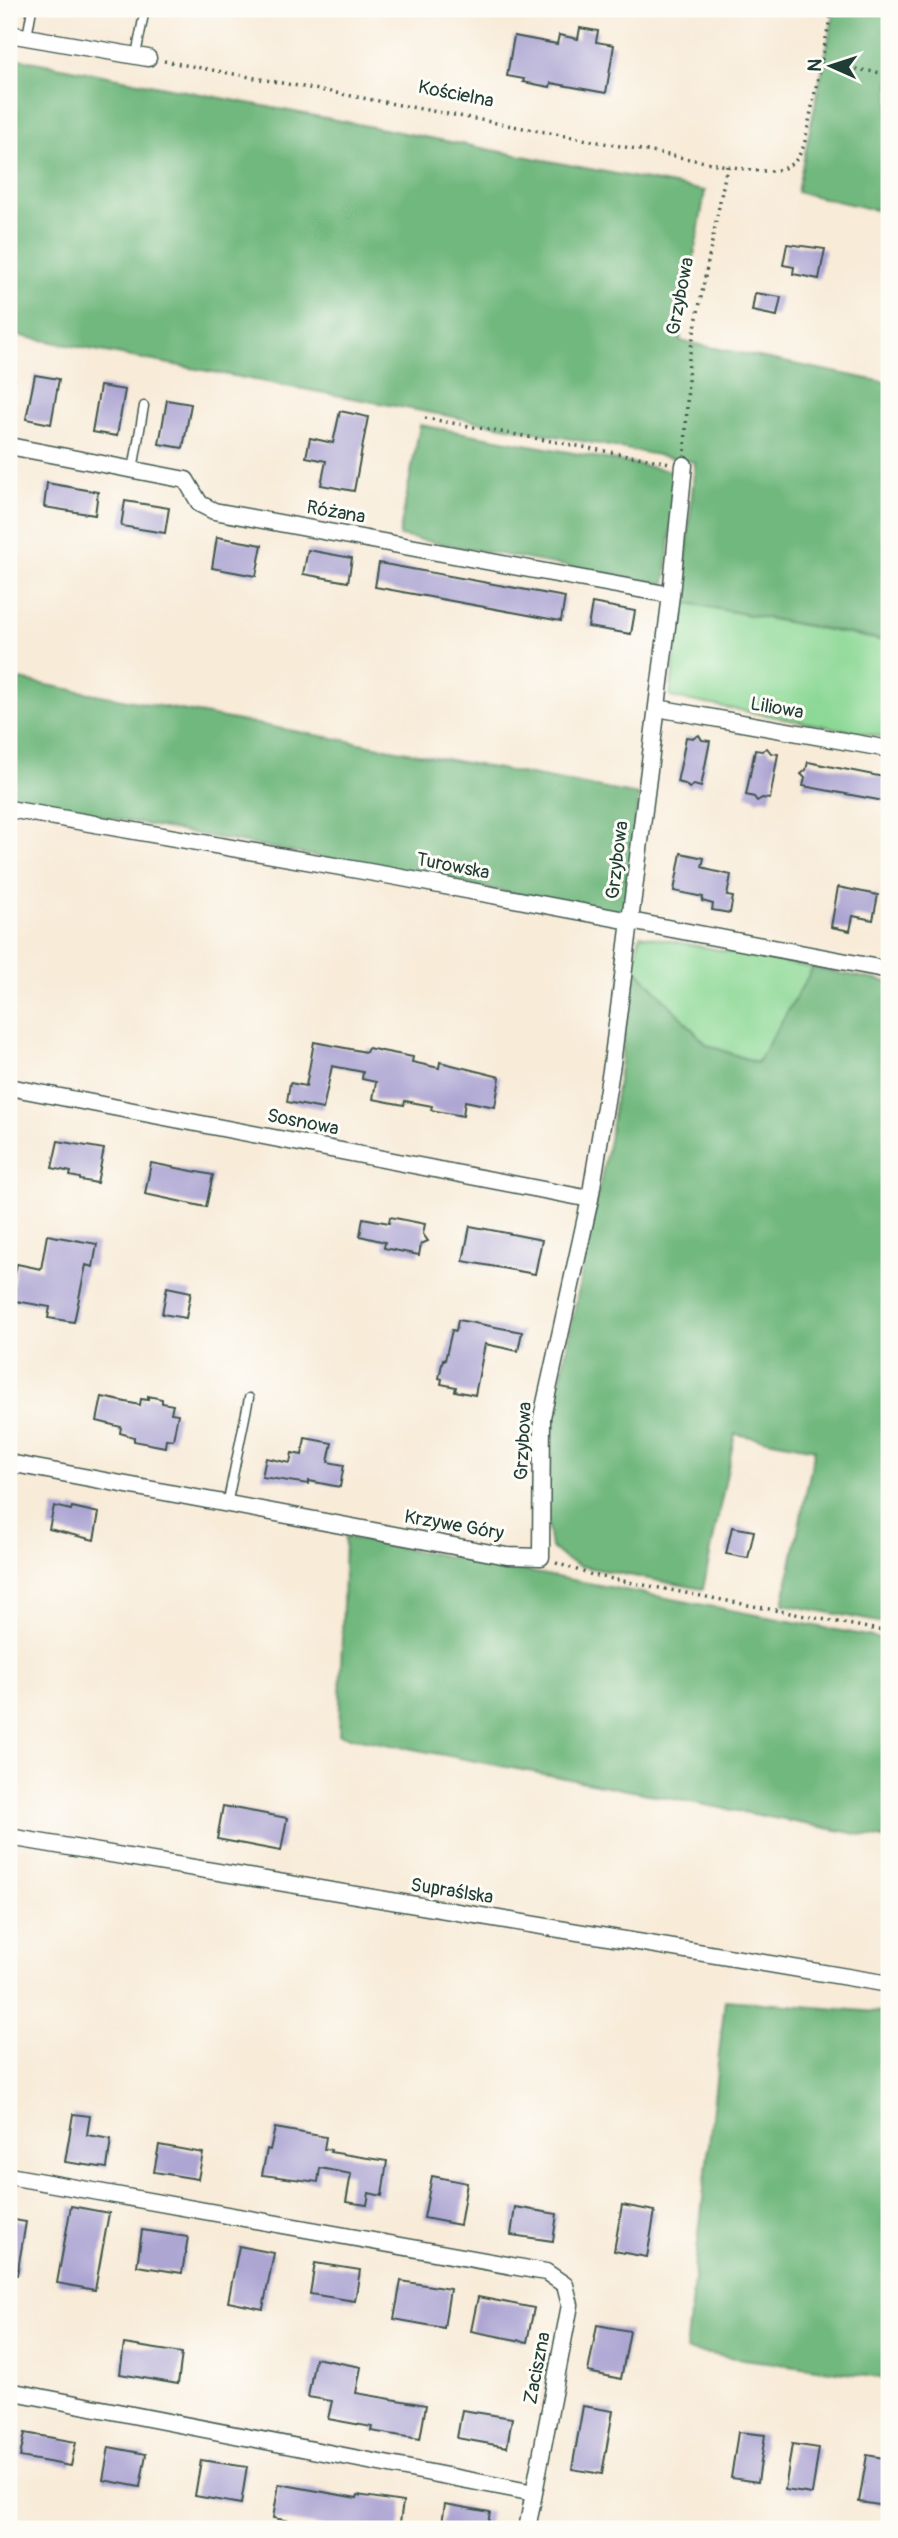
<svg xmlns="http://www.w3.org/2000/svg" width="898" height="2538" font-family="Pangolin,sans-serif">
  <rect width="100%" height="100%" fill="#fdfcf7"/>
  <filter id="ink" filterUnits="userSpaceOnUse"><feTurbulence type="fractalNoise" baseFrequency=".0143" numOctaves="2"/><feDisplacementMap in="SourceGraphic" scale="14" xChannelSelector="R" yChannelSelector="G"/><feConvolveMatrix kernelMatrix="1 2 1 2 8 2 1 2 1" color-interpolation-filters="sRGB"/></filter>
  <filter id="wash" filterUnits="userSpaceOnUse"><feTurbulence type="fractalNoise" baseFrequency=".00686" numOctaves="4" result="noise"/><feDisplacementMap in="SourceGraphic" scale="28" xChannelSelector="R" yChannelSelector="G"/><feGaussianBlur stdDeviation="1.57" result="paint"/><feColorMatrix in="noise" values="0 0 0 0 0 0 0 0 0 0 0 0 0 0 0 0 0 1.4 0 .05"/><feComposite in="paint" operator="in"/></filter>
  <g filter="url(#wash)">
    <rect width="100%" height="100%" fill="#f8ebd8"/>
    <path fill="#8cd895" stroke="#568a64" stroke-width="2" d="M682,602l207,40v96l-219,-41z
      M640,935l173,33 -55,95 -51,-18 -73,-78z"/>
    <path fill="#71b87e" stroke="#487a59" stroke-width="2" d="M835,9h54v204l-92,-21z
      M9,57l696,134 -25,150 209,42v258l-207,-39 13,-140 -686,-128z
      M420,425l258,47 -13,112 -266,-48z
      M9,678l630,117 -15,119 -615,-115z
      M634,967l73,78 50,18 56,-95 76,14v642l-106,-20 32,-155 -80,-15 -32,155 -123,-23 -15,-7 -14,-12 -5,-31 2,-76 63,-310z
      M345,1537l544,103v200l-550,-105z
      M725,2000l164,13v366l-203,-28z"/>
    <g id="blocks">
      <path fill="#ada6d3" d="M580,28l18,3 -2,11 18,3 -8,48 -55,-10 -1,4 -27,-5 1,-3 -17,-3 7,-40 43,8 2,-9 19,4z
        M787,244l38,5 -6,30 -26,-5 1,-7 -11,-2z
        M755,293l26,4 -4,19 -25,-5z
        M35,375l24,4 -8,45 -25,-5z
        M100,386l25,4 -8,46 -25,-4z
        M167,400l24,4 -8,44 -24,-4z
        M340,411l28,6 -14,74 -33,-6 5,-24 -20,-4 4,-19 23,5z
        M47,483l51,9 -3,23 -51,-8z
        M125,501l44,7 -4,25 -44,-7z
        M217,537l45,8 -6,31 -44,-8z
        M308,550l44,8 -4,24 -45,-8z
        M379,563l186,34 -4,24 -186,-34z
        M592,603l43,8 -4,23 -43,-7z
        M699,735l3,5 8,1 -9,46 -7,-2 -5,3 -4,-4 -8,-2 5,-23 4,-22 8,1z
        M767,748l4,5 7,1 -8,45 -8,-1 -5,3 -3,-4 -8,-2 9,-45 7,1z
        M808,762l81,16v24l-86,-16 2,-8 -4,-4 5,-4z
        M681,853l23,5 -2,9 7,2v1l22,5 -4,21 6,1 -3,16 -18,-3 1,-6 -11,-3 1,-4 -29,-6z
        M838,887l40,8 -5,25 -20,-4 -3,15 -19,-4z
        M314,1042l52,10 2,-4 14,3 31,6 -1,5 27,6 1,-6 60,15 -5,30 -30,-6 -2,15 -32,-6 1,-4 -27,-5 -1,4 -31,-6 3,-17 -14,-3 1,-7 -31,-6 -9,43 -36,-7 3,-19 16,3z
        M58,1141l46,8 -7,34 -17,-3v-2l-10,-2 1,-4 -19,-4z
        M151,1163l62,12 -7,32 -61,-13z
        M390,1217l35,7 -2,10 5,7 -7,3 -2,11 -35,-7 1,-6 -25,-6 3,-18 26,5z
        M470,1226l72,14 -7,34 -72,-13z
        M47,1235l50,9 -4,23 -7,-2 -12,57 -26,-4 2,-11 -40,-7 7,-36 24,5z
        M167,1287l24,5 -5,26 -24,-4z
        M458,1320l64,12 -4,19 -33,-7 -10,51 -20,-4 1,-4 -15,-3 1,-5 -3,-1 4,-19 2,1 7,-30 4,1z
        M148,1396l14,3v4l11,2 -2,8 7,1 -5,26 -7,-1 -1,8 -31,-6v-4l-14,-4 1,-6 -24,-6 5,-24 38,8 1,-6 7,1z
        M305,1438l27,5 -4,19 16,3 -4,22 -31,-6 -1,3 -46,-7 4,-19 24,5 2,-10 10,2z
        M54,1506l17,4 1,-3 27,6 -5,27 -45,-11z
        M732,1527l22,4 -6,27 -22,-4z
        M223,1806l64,12 -6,33 -64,-12z
        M73,2114l17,2 -3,19 24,4 -4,29 -42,-6z
        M275,2128l51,9 -2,12 7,1 -1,2 57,9 -5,35 -13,-3 -2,12 -21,-3 5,-28 -31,-6 -2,14 -56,-7 5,-26 3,1z
        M159,2145l44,8 -5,26 -44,-7z
        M432,2176l35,7 -7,42 -36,-7z
        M622,2205l33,6 -8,46 -33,-6z
        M71,2206l38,7 -14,77 -38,-7z
        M515,2207l42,7 -4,27 -42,-6z
        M9,2219l17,3 -9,53 -8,-1z
        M142,2230l46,7 -6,36 -45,-7z
        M239,2246l35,7 -11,56 -35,-7z
        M315,2263l45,7 -5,31 -45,-7z
        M401,2281l49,8 -6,39 -50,-9z
        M478,2297l56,11 -7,34 -56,-11z
        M597,2325l33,6 -9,48 -33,-7z
        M124,2344l58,9 -4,31 -58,-10z
        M315,2358l46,9 -5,26 70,12 -6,34 -49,-8 1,-4 -44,-8 4,-18 -24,-4z
        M583,2406l30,5 -11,63 -30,-5z
        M462,2410l50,8 -5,29 -50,-9z
        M738,2432l27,3 -7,47 -27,-4z
        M25,2433l51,9 -5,24 -51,-9z
        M792,2444l27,4 -7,46 -27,-4z
        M109,2447l37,7 -6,33 -37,-7z
        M867,2455l22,4 -3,47 -27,-4z
        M201,2460l46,7 -6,37 -46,-8z
        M279,2484l78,14 1,-3 45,7 -4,27h-64l-62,-11z
        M445,2504l45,8 -3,17h-46z"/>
    </g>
  </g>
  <g filter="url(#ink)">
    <use href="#blocks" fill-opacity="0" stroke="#40574d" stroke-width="2"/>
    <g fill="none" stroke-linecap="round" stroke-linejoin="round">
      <defs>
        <path id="service" d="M27,37l5,-28
          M136,55l9,-46
          M9,386l1,-7
          M133,470l11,-64
          M227,1505l22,-107"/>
        <path id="minor" d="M9,34l139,24
          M9,446l177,34 14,24 14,7 457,84
          M657,708l232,41
          M9,809l383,67 497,94
          M9,1087l581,112
          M9,1463l498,93 34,1 1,-140 48,-218 22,-135 59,-469 13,-130
          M9,1837l880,147
          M9,2176l537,96 19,13 5,20 -36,188 -525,-102
          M527,2529l7,-36"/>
      </defs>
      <use href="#service" stroke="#40574d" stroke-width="11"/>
      <use href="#minor" stroke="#40574d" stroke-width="19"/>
      <path stroke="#40574d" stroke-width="3.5" stroke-dasharray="2 5" stroke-linecap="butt" d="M164,61l563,105c21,3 50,12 68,-5 3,-3 6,-10 9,-15l28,-137
        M821,64l68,10
        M425,418l245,45
        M685,451l4,-93 38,-192
        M556,1563l36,12 297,57"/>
      <use href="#service" stroke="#fff" stroke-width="8"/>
      <use href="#minor" stroke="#fff" stroke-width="16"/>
    </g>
  </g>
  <g text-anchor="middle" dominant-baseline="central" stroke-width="6" stroke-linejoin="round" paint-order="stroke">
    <g font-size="19" fill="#1f3d34" stroke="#fdfcf7">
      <text transform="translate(456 94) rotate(11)">Kościelna</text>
      <text transform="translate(680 296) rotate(-79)">Grzybowa</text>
      <text transform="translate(336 512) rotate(10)">Różana</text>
      <text transform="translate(777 708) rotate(10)">Liliowa</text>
      <text transform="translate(617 860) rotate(-83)">Grzybowa</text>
      <text transform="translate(453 866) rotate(11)">Turowska</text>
      <text transform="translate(303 1122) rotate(11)">Sosnowa</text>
      <text transform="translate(523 1441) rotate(-87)">Grzybowa</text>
      <text transform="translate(454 1525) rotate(10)">Krzywe Góry</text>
      <text transform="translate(452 1891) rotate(9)">Supraślska</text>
      <text transform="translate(537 2368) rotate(-79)">Zaciszna</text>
    </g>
  </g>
  <rect width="898" height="2538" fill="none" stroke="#fdfcf7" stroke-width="35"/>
  <g transform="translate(831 66) rotate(273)" stroke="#fdfcf7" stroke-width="5" paint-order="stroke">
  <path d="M0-5L12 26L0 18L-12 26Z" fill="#1f3d34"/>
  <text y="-10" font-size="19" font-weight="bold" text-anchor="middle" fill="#1f3d34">N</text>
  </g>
</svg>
